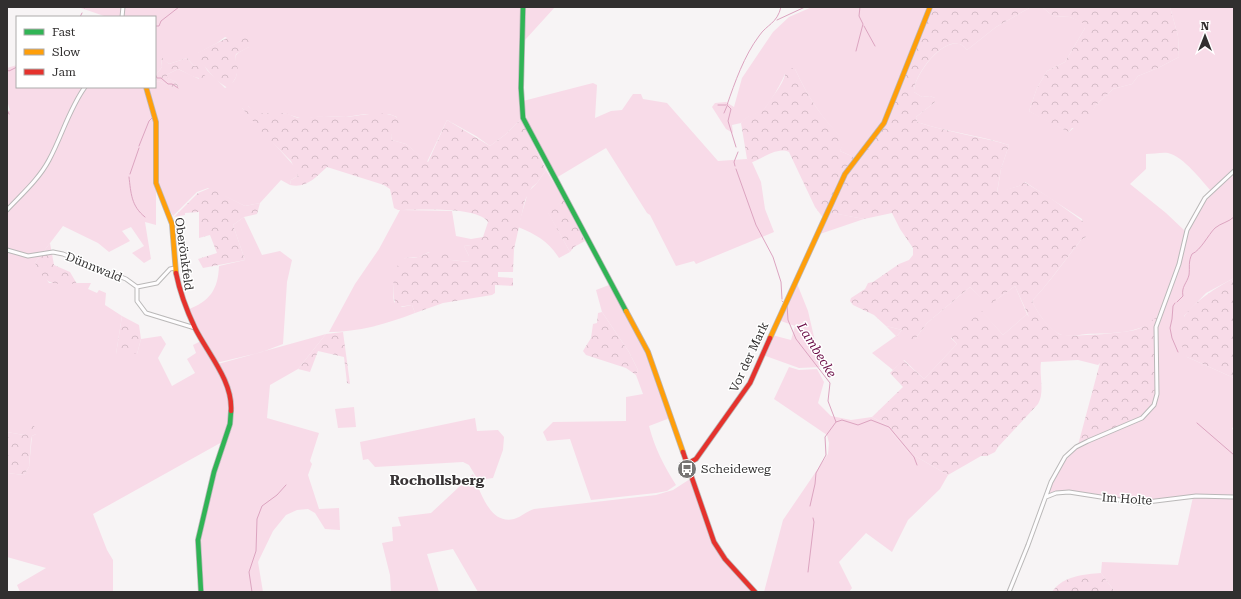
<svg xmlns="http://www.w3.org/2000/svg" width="1241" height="599" font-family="'Roboto Serif',serif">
  <defs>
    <pattern id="forest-crowns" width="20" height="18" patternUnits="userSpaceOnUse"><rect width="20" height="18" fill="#f8dbe8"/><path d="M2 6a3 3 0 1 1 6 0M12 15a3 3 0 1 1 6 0" fill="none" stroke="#d5bcc7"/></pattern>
  </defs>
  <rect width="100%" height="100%" fill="#f7f4f5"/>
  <path fill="#f8dbe8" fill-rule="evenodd" d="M78,7h443l-2,93 2,19 -15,15 -16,12 -14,-10 -29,-16 -20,42 -21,-18 -14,-4 -1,-4 6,-19 -8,-3h-24l-19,3 -23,-1 -20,3 -20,-6 -23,1 -7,-2 -5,-6 -6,2 53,59 3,9 -7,4 -1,5 -9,-5 -21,23 -15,3 -37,-18 -11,4 -24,24 -15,-27 -2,-36v72l-11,-3 6,37 -7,4 -12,-10 12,-7 -13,-19 -9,4 8,10 -21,11 -11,-9 -35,-17 -28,37 14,20h42l-3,6 9,4 2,-3 7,3 -1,12 17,11 -6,38h21l4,-15 20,-3 5,8 -8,14 14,28 23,-13 -8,-14 9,-6 -3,-8 8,-4c14,23 35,56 28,84 -1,6 -5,12 -7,17l-129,72 14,36 6,10v32h-93l-3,-7 29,-17 -39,-11v-84l17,2 5,-8 3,-31 4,-2 -8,-4 -4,5 -17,-3v-222l26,-27 15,-21 37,-75h70v-5l3,-1 21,8 -3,-7 -11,-5 3,-3 10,-5 21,10 -5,-13 -7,-8 -18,6 -8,-6 1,9 -7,9v-59h-48zM225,37l24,10c-4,2 -9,4 -12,7 -7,8 10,22 -12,34l-18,-18 -9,-17 19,-10z
    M525,7h30l-30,33z
    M812,7h118l-46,115 -28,36 -16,-7 4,-11c-21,-19 -37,-45 -49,-71l-10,5c-4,9 -15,30 -22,36 -7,5 -16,5 -22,13l-9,2 1,8 -7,-4 -14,-22 3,-4 11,-1 8,5 8,-29 31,-46 16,-15z
    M1031,7h11l11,9 17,1 15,6v5l-20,34 -18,9 -10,17 -8,23 40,21 22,-19 5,-8 17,-16 19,-5 6,-8 20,-8 21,-11 -1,-21 -8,-29h64v163l-23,21c-10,-11 -27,-34 -43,-38 -6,-1 -15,1 -22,1v15l-16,15 36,29 19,18c-3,24 -14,65 -27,84 -13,20 -51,18 -72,19 -7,1 -17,3 -24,1 -13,-4 -25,-23 -30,-34 18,-19 33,-41 49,-61l5,-3 -4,-18 -57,-37 -6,4 -22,7 4,-24 8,-24c-31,-10 -62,-13 -92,-23l-1,-5 19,-15v-4l-5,-2 -8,1 -8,-5c-1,-17 36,-66 53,-42l29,-23z
    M17,65v22h66l-35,74 -17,22 -24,25v-98l3,1 -3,-11v-32z
    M593,83l4,2 -2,33 16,-7 11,-1 11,-16h8l2,5 24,4 51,58 29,-2 5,3 9,20 4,27 9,23 -78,32 -2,-3 -18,5 -26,-51 -3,-2 -41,-65 -50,30 -28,-54 -5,-23z
    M546,170l18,30 -16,12 22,40 -11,6c-11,-17 -22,-23 -41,-31l10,-35 9,-9z
    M1234,173v105l-28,15 -22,23 3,41 47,21v49l-2,1 2,4 -1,64 -26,-1 -68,7 -79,-11 -13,3c15,-46 37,-51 78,-68 13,-5 22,-9 30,-21l1,-78 17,-44 14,-53 15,-28z
    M400,210l52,1 4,25 15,3v6l-7,1 5,10 1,6 -19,-2 -22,-8 -10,5 -14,1c-9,14 -14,27 -11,44l8,5 10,-2 3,8c-28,11 -57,19 -86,19l26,-48 24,-35z
    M828,212l36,7 -47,16z
    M244,217l18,38 18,-4 12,9 -5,22 -4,62 -21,8 -46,11 -29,-53c23,-9 31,-20 32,-44l26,-6 -12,-35z
    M796,281l12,30 13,56 -22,1 -36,-13 9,-20 19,5 4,-14 -17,-6z
    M609,285l28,47 9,21 24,65 -21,8c6,23 15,40 27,59l-9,6 -11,2 -65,7 -21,-61 -23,2 -4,-9 10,-10 73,-1v-24l17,-3 -7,-19 2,-5 -9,-18 -27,-40 -6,-22z
    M1015,286l12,28 -24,21 -21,-23 -31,26 6,6 -33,35 -20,-19 -11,10 -21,-17 24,-17 -10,-10 16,4 -5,6 18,3 12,-16 43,-36 11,11 15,2z
    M326,334l-28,35 -28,16 -3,33 52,15 -9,28 2,3 -4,11 11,34 20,-1 1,22 -15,-1 -10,-16 -7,-4 -11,1 -11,5 -13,16 -15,31 5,30h-59l-4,-50 14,-67 17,-51 2,-11 -15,-49z
    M789,367l10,3 18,-1 7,13 -6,21 13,13 20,4 21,-3 13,7 23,28 40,23 -8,14 -32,31 -16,32 -26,-19 -27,29 13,26 -3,4h-85l19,-72 45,-66 1,-11 -2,-8 -53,-36z
    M354,407l2,20 -18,1 -3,-19z
    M475,418l2,13 21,-1 6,7 -1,13 -10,28 -15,2 -9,-15 -6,-3 -88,5 -7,-8 -5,1 -3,-18z
    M473,474c7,16 16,51 41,45 7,-2 13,-8 20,-10l122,-14 17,-5 17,-11 23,63 41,50h-276l-25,-43 -26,5 12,38h-48l-1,-17 -8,-32 11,-2 -1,-14 9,-1 -3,-9 33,-4z
    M1193,497h41v95h-119l-14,-19 1,-11 76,3z"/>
  <path fill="url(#forest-crowns)" d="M930,7h101l-35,20 -29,23c-17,-24 -54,24 -53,42l8,5 8,-1 5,2v4l-19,15 1,5c30,10 61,14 92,23l-8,24 -4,23 22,-6 5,-4 25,15 39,28 2,4 -4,8 -5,3c-17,21 -31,42 -49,61 6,13 15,25 27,33 8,4 69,-1 79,-5 8,-3 14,-9 21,-14l-2,7c0,19 3,66 -3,82 -6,18 -59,34 -76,41l22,-82 -2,2 -20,-5 -37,2c-2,13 4,30 -3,42l-40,43 -3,5 -8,4h-6l-33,19 -40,-23 -23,-28 -13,-7 31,-30 -13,-14 13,-13 21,19 33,-35 -6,-7 31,-26 21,24 24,-21 2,3 -14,-31 -27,20 -18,-19 -43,36 -12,16 -8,5 -10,-8 5,-6 -16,-4 -12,-11 -21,-10 -3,-4 1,-3 14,-9 3,-6 5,-1 26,-18 10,-4 4,-5v-7l-13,-19 -8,-16 -28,6 -37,-7 -3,7 -9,-12 -26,-55c-12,-6 -28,8 -39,11l-3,-4 -6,-36c6,-10 20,-8 26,-18 6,-10 15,-19 18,-30 1,-4 0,-5 4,-8l6,2c12,26 28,52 50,71l-5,11 16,7 28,-35z
    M1042,7h128l8,29 1,21 -21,11 -20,8 -6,8 -19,5 -17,16 -9,17 -7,7 -8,-1 -3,4c-3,-1 -38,-19 -40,-21l8,-23 10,-17 18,-9 20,-34v-4l-15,-7 -17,-1z
    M235,34l15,1 -1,12 -13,7 -1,4 3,11 -2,8 -7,12 -13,-9 -19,-23v-4z
    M161,57l8,7 18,-6 7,8h4l8,11c-11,4 -18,-4 -28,-8l-10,5 -2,3 10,5 4,8 -22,-9 -3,1v-6l7,-9z
    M242,105l6,1c10,11 21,6 34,7 8,0 13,6 20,5 8,0 15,-2 22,-2 7,0 14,1 22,1 14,-1 50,-11 57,8l-4,7h-6l-2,4 1,4 14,4 22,18 19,-42 43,26 16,-12 15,-15 25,51 -9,13 -5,4 -7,13 -11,49 -1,23h-15v5l15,1v8l-18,-1v8l-3,2 -49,8 -28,10 -3,-8 -15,2c-6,-10 -5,-39 5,-47 3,-3 7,-2 11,-2 10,-1 17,-9 27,-7 3,0 6,2 8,3l3,6 18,2v-6l-5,-10 7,-1v-6l12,-2 5,-15c-11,-16 -70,-12 -90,-12l-4,-2 -4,-19 -6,-4 -57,-18c-11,10 -21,22 -37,18l1,-5 7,-4 -7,-15 -29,-29 -20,-24z
    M210,188l35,18 15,-3 -3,11 -13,3 -11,8 12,35 -42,8 -5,-9 19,-6 -7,-18 -11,3v-26l-14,1v2l-11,2 24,-24z
    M564,200l21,41 -11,6 -4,5 -23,-41z
    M50,243l4,22 16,7 7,12c-25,-1 -30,4 -42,-21z
    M1234,278v100l-47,-21c-3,-7 -7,-14 -8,-21 -4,-25 37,-48 55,-58z
    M602,312l27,40 9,18 -2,5 -10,-7 -40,-13 -3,-4 8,-13 2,-14 4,-1 1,-10z
    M122,316l17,9 2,14 -4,15h-21z
    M343,332l7,52 -3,-1 -3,-26 -26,-6 -8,21 -12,-3 28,-35z
    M29,426h5l3,5 -1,3 -4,2 -1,4 -2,27 -5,8 -17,-2v-41l17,3z
    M1101,573l14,19h-63c10,-16 33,-18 49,-19z"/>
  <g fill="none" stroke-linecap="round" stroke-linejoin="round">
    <path stroke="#dca4c0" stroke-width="1" d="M85,8l1,-1
      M80,17l2,-4
      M777,20l28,-13
      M155,26h4l2,-5 18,-14
      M864,26l11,20
      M856,51l7,-27 -4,-8 1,-9
      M7,70l2,1 8,-4
      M155,74l2,4h4l7,6h4l6,4
      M718,105h8
      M7,110l2,4
      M724,113l3,-7
      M139,146l10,-25 3,-3
      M736,147l-8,-26 3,-12 -4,-4c8,-23 17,-49 32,-69 8,-12 18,-12 22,-29
      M735,166l-1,-4 4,-10
      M736,169l20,56 17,32 8,25 1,17
      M130,174l9,-26
      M129,177c2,16 2,29 16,40
      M782,301l1,1
      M1177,302l6,-6c-2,-9 4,-13 6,-21 1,-8 -1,-13 3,-21 9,-4 16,-19 23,-26 6,-5 14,-6 19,-11
      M1175,303l-2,3 -1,13 -2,9 2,10 6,14
      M787,305l1,15 8,19 34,44 -2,18 8,21 6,-2 16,5 13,-5 18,7 25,30 3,8
      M1197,423l37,32
      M810,506l5,-22 1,-11 10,-18 -1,-18 11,-15
      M808,572l6,-50 -1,-4
      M252,592l-3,-20 7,-21 1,-32 5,-13 15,-11 9,-10"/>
    <defs>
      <path id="street" d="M122,17l1,-10
        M7,210c15,-16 32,-31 42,-50 13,-24 20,-51 36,-73
        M7,250l21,6 25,-4 10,2 63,25 11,8v14l9,12 49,15
        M137,287l20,-4 13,-14 5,-1
        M1046,497l10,-4 13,-1 70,11 57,-7 38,1
        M1009,592l19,-47 23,-63 14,-25 11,-10 12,-6 54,-23 12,-13 3,-11 -1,-67 23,-63 8,-34 18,-32 29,-27"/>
      <path id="fast" d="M523,7l-2,81 2,30 103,193
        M201,592l-3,-52 16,-68 16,-48 1,-13"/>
      <path id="slow" d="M146,87l10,35v61l16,41 4,49
        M626,311l22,41 35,100
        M770,338l75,-164 39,-51 46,-116"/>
      <path id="jam" d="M176,273c4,20 10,36 19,55 13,26 38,53 36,83
        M683,452l31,90 11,17 30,33
        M687,464l9,-5 54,-76 20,-45"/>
    </defs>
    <use href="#street" stroke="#bab8b8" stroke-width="5"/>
    <use href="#fast" stroke="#bab8b8" stroke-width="6"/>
    <use href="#slow" stroke="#bab8b8" stroke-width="6"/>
    <use href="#jam" stroke="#bab8b8" stroke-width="6"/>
    <use href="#street" stroke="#fefdfe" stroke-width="3"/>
    <use href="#fast" stroke="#30b455" stroke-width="4.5"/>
    <use href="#slow" stroke="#ff9f0a" stroke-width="4.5"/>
    <use href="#jam" stroke="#e5322d" stroke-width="4.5"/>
  </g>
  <defs>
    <symbol id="bus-disc" viewBox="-11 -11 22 22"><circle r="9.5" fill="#767474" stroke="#fff"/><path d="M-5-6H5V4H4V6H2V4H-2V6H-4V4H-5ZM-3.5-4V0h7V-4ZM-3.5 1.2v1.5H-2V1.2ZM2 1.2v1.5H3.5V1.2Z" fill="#fff"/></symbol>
  </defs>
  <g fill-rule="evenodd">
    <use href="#bus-disc" x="676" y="458" width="22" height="22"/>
  </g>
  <g text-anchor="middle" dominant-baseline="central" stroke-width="3" stroke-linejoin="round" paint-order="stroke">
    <g font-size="12" fill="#312f2f" stroke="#fff">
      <text transform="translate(184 254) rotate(82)">Oberönkfeld</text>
      <text transform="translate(94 267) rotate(22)">Dünnwald</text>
      <text transform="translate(749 357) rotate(-65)">Vor der Mark</text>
      <text transform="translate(1127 499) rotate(4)">Im Holte</text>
    </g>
    <g font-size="12" fill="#312f2f" stroke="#fff" text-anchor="start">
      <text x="701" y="469">Scheideweg</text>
    </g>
    <g font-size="13" font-style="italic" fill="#6c0e48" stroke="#fff">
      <text transform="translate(817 350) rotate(58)">Lambecke</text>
    </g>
    <g font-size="14" font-weight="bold" fill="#393436" stroke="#fff">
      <text x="437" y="480">Rochollsberg</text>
    </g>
  </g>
  <rect width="1241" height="599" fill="none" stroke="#312f2f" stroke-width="16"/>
  <rect x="16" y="16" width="140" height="72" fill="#ffffff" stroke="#adacac"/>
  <rect x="24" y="29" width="20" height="6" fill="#30b455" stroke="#adacac"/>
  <text x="52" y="36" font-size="12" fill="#312f2f">Fast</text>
  <rect x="24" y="49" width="20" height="6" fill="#ff9f0a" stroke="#adacac"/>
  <text x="52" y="56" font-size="12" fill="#312f2f">Slow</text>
  <rect x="24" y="69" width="20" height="6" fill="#e5322d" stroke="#adacac"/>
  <text x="52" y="76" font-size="12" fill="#312f2f">Jam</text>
  <g transform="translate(1205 36)" stroke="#ffffff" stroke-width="3" paint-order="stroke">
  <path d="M0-3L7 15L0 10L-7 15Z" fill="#312f2f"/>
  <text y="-6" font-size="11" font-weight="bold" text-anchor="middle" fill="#312f2f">N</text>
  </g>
</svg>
